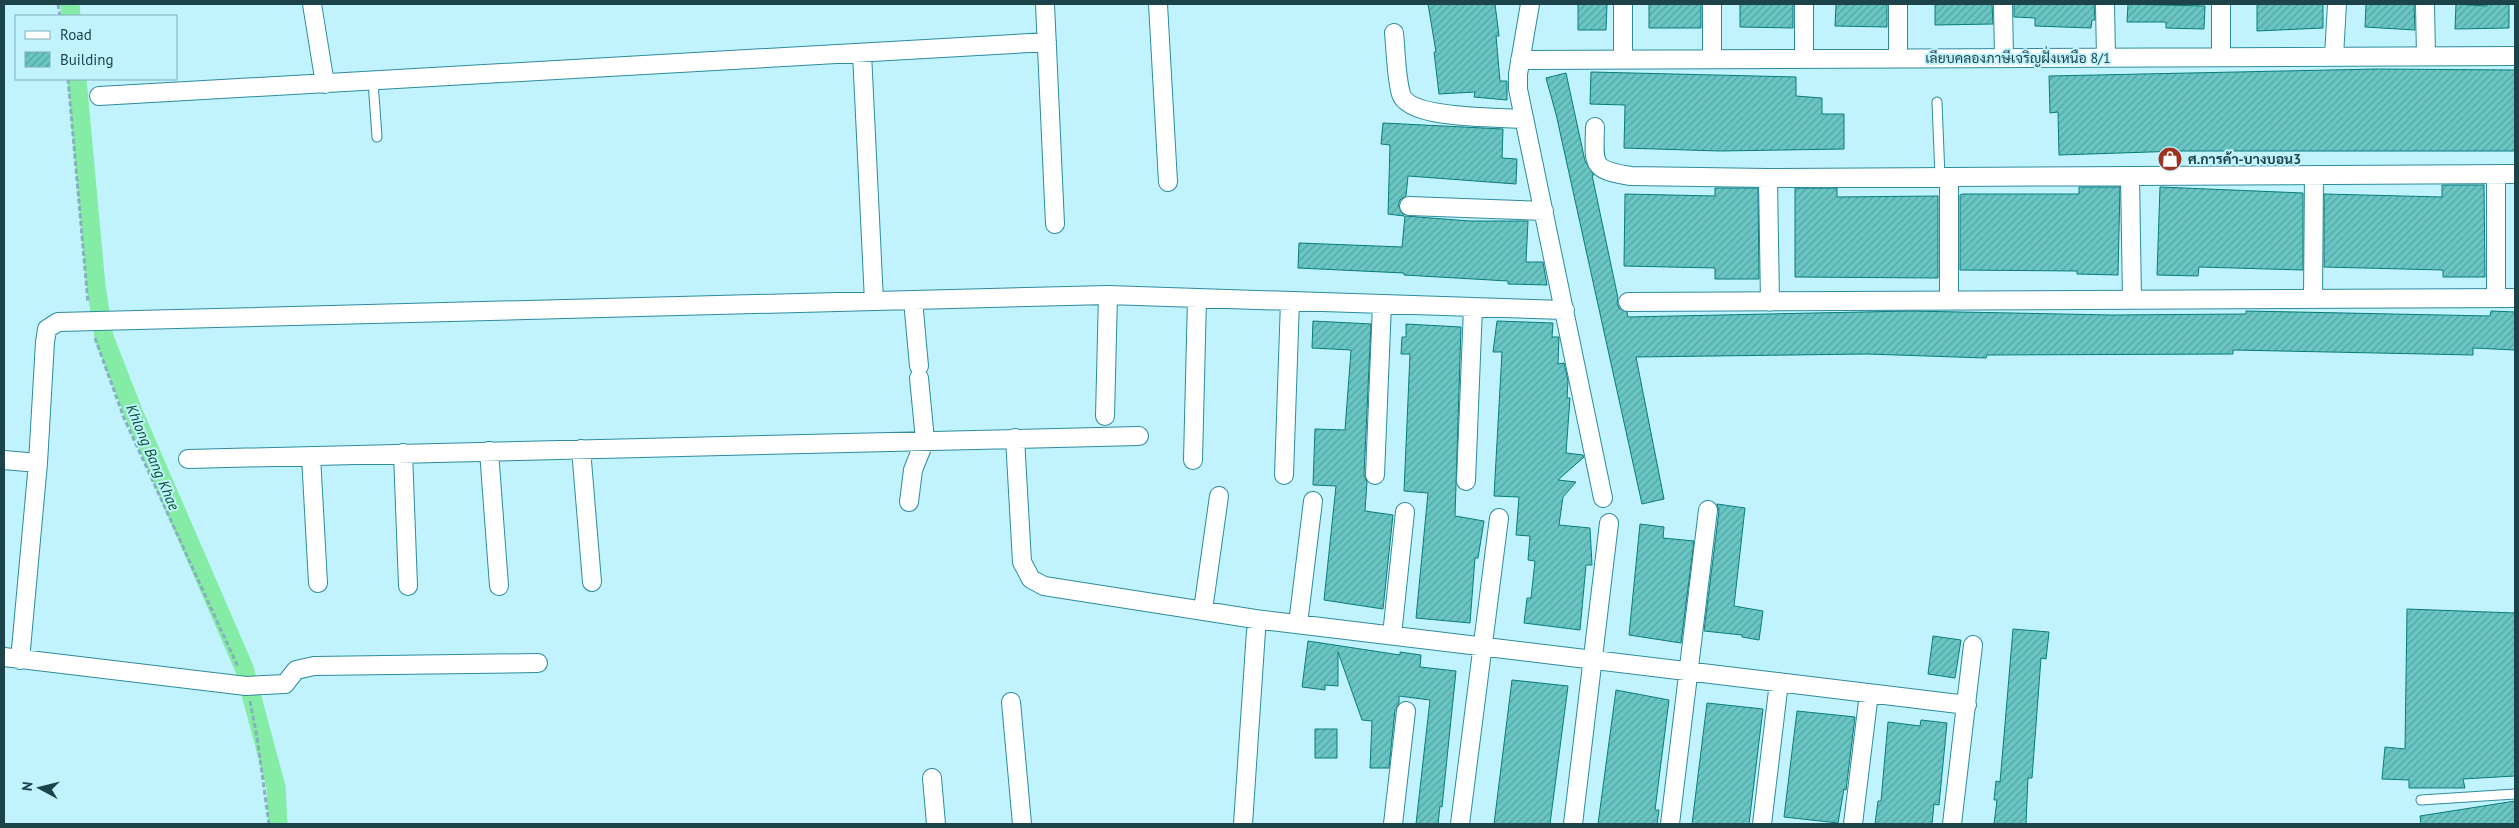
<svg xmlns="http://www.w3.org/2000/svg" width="2519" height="828" font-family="'PT Sans',Sarabun,sans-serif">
  <defs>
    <pattern id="building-hatch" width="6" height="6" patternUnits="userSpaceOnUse" patternTransform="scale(1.25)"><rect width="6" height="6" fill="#69c6c3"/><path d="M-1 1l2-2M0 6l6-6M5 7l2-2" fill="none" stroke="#56a2a0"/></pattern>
  </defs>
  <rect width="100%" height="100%" fill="#c1f3ff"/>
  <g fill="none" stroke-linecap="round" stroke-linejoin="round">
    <path stroke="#85eca5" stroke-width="19" d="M70,4l1,12
      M77,79l19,207 8,51 30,77 110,254 32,119 2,37"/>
  </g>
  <path fill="url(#building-hatch)" stroke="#087c7a" d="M1428,4h67l4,32h-3l4,45h7v19l-33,-3 1,-5 -36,2 -5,-42h2z
    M1578,4h29l-1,26h-28z
    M1649,4h52v24h-52z
    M1740,4h53v24l-53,-1z
    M1836,4h51v23l-52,-1z
    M1935,4h57l1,20 -58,1z
    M2014,4h80l1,16h-3l-1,8 -56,-2v-8l-21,-1z
    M2128,4l77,2 -1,23 -38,-1v-6h-39z
    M2257,4h66v24l-66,3z
    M2366,4h48l1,26 -50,-3z
    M2456,4l31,2v-2h22v24l-54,1z
    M2377,69l138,1v81h-335l-121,4 -1,-43 -8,1 -1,-37z
    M1591,72l205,5v19l26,2v16h22v35l-124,2 -96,-3 1,-43 -35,-1z
    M1566,73l19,88 9,14h-2l26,123 -1,5 2,5 8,4 1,5 281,-6 203,4 134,-1v-3l244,5 1,-5 24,1v38l-42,-2v7l-240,-5v4l-246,1 -1,3 -119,-4 -231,3 28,142 -22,5 -86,-390 -10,-36z
    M1383,123l120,6 -1,29 15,1 -1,25 -108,-8 -2,20 -6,4 -2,5 6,11 -16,-2 2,-69 -9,-1z
    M2442,185h42l1,92h-42v-7l-119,-3v-73l118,3z
    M2079,187h41l-2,88 -41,-1v-3l-117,-1v-75l3,-1h116z
    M2160,187l143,6v77l-104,-3 -1,9 -41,-1z
    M1715,188h43l1,91h-44v-11l-91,-2 1,-72 90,2z
    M1795,188h42v9l101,-1v82l-143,-1z
    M1405,216l65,5h58l-2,41h17l4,23 -39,-1v-3l-104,-6v-2l-106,-5 1,-25 103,4z
    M1313,321l58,3 -7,151 3,7 -2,29 28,4 -10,94 -59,-9 12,-114 -23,-1 2,-56 30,1 6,-80 -39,-2z
    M1497,321l56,2 -1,14h7l-1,27 6,-1 4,18 -1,17h3l-4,55 17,2 1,2 -26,23 18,2 -13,15 -4,28 31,3 2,37h-6l-6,65 -56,-7 3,-25h4l4,-37 -7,-1 2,-24 -14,-1 3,-38 -25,-1 8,-144h-9z
    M1406,324l55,3 -6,189 29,5 -6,37h-3l-5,65 -54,-5 12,-125 -24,-2 6,-137h-9l1,-17h4z
    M1717,504l28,4 -11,98 29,5 -4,29 -17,-3v-2l-38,-4 15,-120z
    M1640,524l24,3 -1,11 31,3 -13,102 -52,-8z
    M2407,609l108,4v163l-52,3 2,9h-56v-8l-27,-1 3,-32 20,2z
    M2013,629l36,3 -3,27 -5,-1 -9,120h-4l-2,46h-32l3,-24h-3l2,-19 4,1 3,-34z
    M1933,636l28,4 -6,38 -27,-4z
    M1308,641l92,14v-3l21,3 -1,12 36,4 -14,136 -2,-1 -2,18h-22l14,-124 -31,-4v7l-4,7 -6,58h-19l2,-47 -10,-1 -24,-68v34l-13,-1v5l-23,-3z
    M1512,680l56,6 -18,138h-56z
    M1616,690l53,10 -14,110h4l-2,14h-59z
    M1707,703l56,6 -14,115h-57z
    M1797,711l58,6 -9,73 -2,-1 -6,34 -54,-6z
    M1921,720l26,3 -8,82 -5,-1 -2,20h-57l3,-23h3l7,-79 32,4z
    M1315,729h22v29h-22z
    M2515,801v23h-94l-1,-8z"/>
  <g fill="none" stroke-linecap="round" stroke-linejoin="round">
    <defs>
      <path id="service" d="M373,81l4,56
        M1937,102l3,75
        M2421,800l94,-6"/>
      <path id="minor" d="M312,4l13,80
        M1045,4l10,220
        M1158,4l10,178
        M1530,4l-12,70v15l85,409
        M1712,4v55
        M1804,4v55
        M2003,4l1,54
        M2105,4l1,54
        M2221,4v53
        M2425,4l1,52
        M1394,33c2,19 2,43 7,61 8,26 99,23 123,25
        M862,53l12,248
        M2334,56l3,-52
        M1898,58v-54
        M1520,60l995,-4
        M1623,60v-56
        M99,96l948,-54
        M1595,127c-1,38 -4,43 36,49l137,2 747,-4
        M2130,176l2,124
        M1768,178l2,124
        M1409,206l135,5
        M2496,298v-124
        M2313,299l1,-124
        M913,300l6,66
        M1949,301v-124
        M1628,302l887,-4
        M1105,416l3,-121
        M1015,438l7,124 9,17 13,7 211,33 712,86
        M581,449l11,133
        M489,451l10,135
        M403,453l5,133
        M311,456l7,127
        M188,459l951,-23
        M4,460l34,3
        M1193,460l4,-162
        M1284,475l6,-174
        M1375,475l7,-171
        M1466,481l7,-174
        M909,502l4,-32 12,-30 -6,-62
        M1203,610l16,-114
        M1298,624l15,-123
        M1392,635l13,-123
        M4,657l242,29 39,-2 11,-14 18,-4 224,-3
        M20,660l18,-197 7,-121 2,-13 11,-7 1050,-27 457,15
        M1011,702l11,122
        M932,778l4,46
        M1243,824l13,-193
        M1393,824l13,-113
        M1460,824l39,-306
        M1573,824l36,-301
        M1670,824l38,-314
        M1762,824l17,-142
        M1853,824l16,-131
        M1952,824l21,-179"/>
    </defs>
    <use href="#service" stroke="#2d8b9d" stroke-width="11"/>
    <use href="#minor" stroke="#2d8b9d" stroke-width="20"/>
    <path stroke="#84b2bc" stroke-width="3" stroke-dasharray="5 2.5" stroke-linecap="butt" d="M58,4l2,12
      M68,79l20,224
      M95,338l29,80 114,249
      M250,701l7,36 12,87"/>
    <use href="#service" stroke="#fff" stroke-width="9"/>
    <use href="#minor" stroke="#fff" stroke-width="18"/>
  </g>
  <defs>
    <symbol id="shop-disc" viewBox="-11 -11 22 22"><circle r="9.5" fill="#9d331f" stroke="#c1f3ff"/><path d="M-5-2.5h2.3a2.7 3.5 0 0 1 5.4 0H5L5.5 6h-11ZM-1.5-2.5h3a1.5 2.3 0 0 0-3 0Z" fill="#fff"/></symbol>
  </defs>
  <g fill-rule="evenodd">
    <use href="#shop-disc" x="2156" y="145" width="28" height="28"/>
  </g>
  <g text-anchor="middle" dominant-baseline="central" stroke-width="4" stroke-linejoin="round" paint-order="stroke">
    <g font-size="14" fill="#1d434a" stroke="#c1f3ff">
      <text x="2018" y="58">เลียบคลองภาษีเจริญฝั่งเหนือ 8/1</text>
    </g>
    <g font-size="14" font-weight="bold" fill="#1d434a" stroke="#c1f3ff" text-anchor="start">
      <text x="2188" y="159">ศ.การค้า-บางบอน3</text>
    </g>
    <g font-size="15" font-style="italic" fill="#03562b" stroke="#c1f3ff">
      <text transform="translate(153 457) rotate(67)">Khlong Bang Khae</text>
    </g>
  </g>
  <rect width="2519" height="828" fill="none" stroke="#1d434a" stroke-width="10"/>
  <rect x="15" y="15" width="162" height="65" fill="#c1f3ff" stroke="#7fadb7"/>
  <rect x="25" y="31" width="25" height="8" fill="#ffffff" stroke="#7fadb7"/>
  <text x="60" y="40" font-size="15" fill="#1d434a">Road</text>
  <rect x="25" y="52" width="25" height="15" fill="url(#building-hatch)" stroke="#7fadb7"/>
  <text x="60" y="65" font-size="15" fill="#1d434a">Building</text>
  <g transform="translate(40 788) rotate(277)" stroke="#c1f3ff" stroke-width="4" paint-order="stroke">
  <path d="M0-4L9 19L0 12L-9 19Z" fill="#1d434a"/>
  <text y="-8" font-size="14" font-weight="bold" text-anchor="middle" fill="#1d434a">N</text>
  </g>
</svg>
